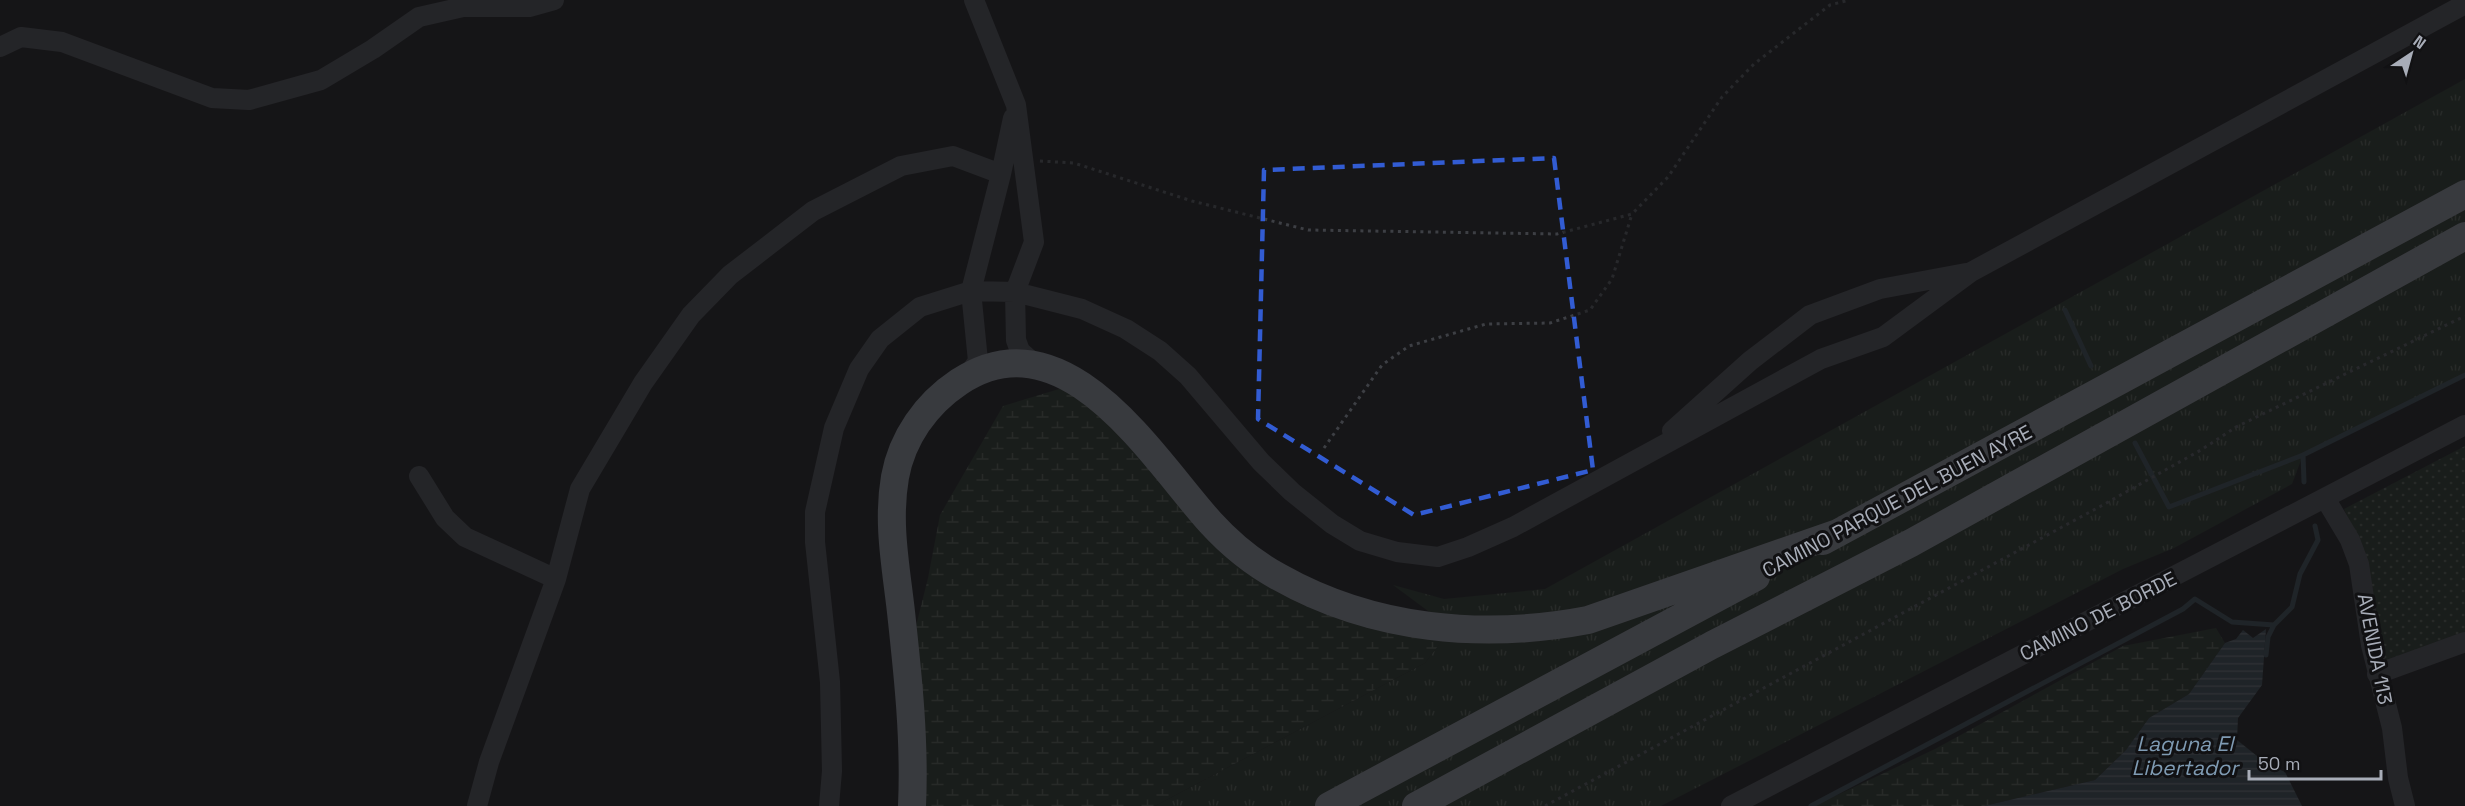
<svg xmlns="http://www.w3.org/2000/svg" width="2465" height="806" font-family="'Space Grotesk',sans-serif">
  <defs>
    <pattern id="grass-tufts" width="24" height="20" patternUnits="userSpaceOnUse" patternTransform="scale(1.5)"><rect width="24" height="20" fill="#1e261f"/><path d="M3 7l-1-3M5 7V3M7 7l1-3M15 17l-1-3M17 17v-4M19 17l1-3" fill="none" stroke="#3c433d"/></pattern>
    <pattern id="wetland-marsh" width="20" height="14" patternUnits="userSpaceOnUse" patternTransform="scale(1.5)"><rect width="20" height="14" fill="#1e261f"/><path d="M1 5h8M5 5V1M11 12h8M15 12V8" fill="none" stroke="#3c433d"/></pattern>
    <pattern id="park-dots" width="8" height="8" patternUnits="userSpaceOnUse" patternTransform="scale(1.5)"><rect width="8" height="8" fill="#1e261f"/><path d="M2 2h.1M6 6h.1" fill="none" stroke="#3c433d" stroke-width="1.8" stroke-linecap="round"/></pattern>
    <pattern id="water-rules" width="6" height="5" patternUnits="userSpaceOnUse" patternTransform="scale(1.5)"><rect width="6" height="5" fill="#2c353c"/><path d="M0 2.5h6" fill="none" stroke="#485056"/></pattern>
  </defs>
  <rect width="100%" height="100%" fill="#161618"/>
  <path fill="url(#grass-tufts)" d="M2465,79v296l-162,80 -11,29 -118,64 -51,21 -462,237h-506l270,-143 26,-35 -58,-43 51,14 101,-10z"/>
  <path fill="url(#wetland-marsh)" d="M1079,383l181,183 191,63 -26,34 -270,143h-243l-5,-144 21,-84 12,-63 63,-109z
    M2216,628l9,15 -36,51 -40,24 -23,32 -31,30 -111,26h-170l121,-57 188,-103z"/>
  <path fill="url(#park-dots)" d="M2465,446v188l-83,32 -25,-128 -13,-29z"/>
  <path fill="url(#water-rules)" d="M2266,629l-4,56 -24,33 -1,22 30,24 18,8 17,34h-318l111,-26 31,-30 23,-32 40,-24 36,-51 11,-4 7,-9 10,8z"/>
  <g fill="none" stroke-linecap="round" stroke-linejoin="round">
    <path stroke="#2c353c" stroke-width="5" d="M2065,310l26,56
      M2135,443l34,64 134,-52 162,-80
      M2303,455l1,27
      M2266,655l2,-18 6,-12
      M1811,806l372,-197 12,-10 37,23 42,3 18,-18 8,-33 18,-34 -3,-14"/>
    <path stroke="#3d3f44" stroke-width="3" stroke-dasharray="3 4.5" stroke-linecap="butt" d="M1040,161l34,2 118,38 116,29 249,4 75,-20 36,-37 54,-80 32,-33 76,-59 19,-5
      M1324,448l58,-83 27,-19 77,-22 64,-1 40,-13 22,-31 20,-65
      M1545,806l556,-300 100,-56 35,-23 229,-111"/>
    <path stroke="#37383d" stroke-width="20" d="M974,0l42,105 18,137 -19,50 1,48 4,11 18,16
      M0,47l21,-10 41,5 150,56 37,2 72,-20 52,-31 46,-32 44,-10h66l25,-7
      M1001,174l12,-56
      M1672,431l78,-70 60,-46 70,-26 86,-16
      M419,476l26,42 20,19 91,42
      M2325,498l25,42 9,24 12,81 21,83 6,50 7,28
      M2377,674l88,-32
      M477,806l12,-44 67,-183 24,-90 63,-106 48,-68 39,-40 83,-64 88,-45 52,-10 48,18 -30,117 7,70 -12,17
      M829,806l3,-35 -2,-89 -15,-140v-30l19,-84 25,-59 21,-30 40,-32 51,-16 44,1 67,17 44,20 34,22 28,25 73,86 31,30 40,32 28,17 37,11 41,5 30,-10 45,-20 308,-168 62,-22 88,-65 494,-268
      M1731,806l734,-381"/>
    <path stroke="#63666e" stroke-width="28" d="M1823,541l642,-347
      M912,806c3,-65 -4,-130 -11,-194 -5,-45 -14,-89 -6,-135 7,-39 31,-73 64,-95 106,-70 192,74 251,140 20,22 43,41 69,55 94,53 204,63 309,43l250,-87
      M1329,806l427,-229
      M1416,806l296,-161 199,-102 554,-307"/>
  </g>
  <path d="M0 0H2465V806H0ZM1554,158l39,312 -179,45 -156,-96 6,-249z" fill="#161618" fill-opacity=".55" fill-rule="evenodd"/>
  <path fill="none" stroke="#325cd3" stroke-width="4.5" stroke-dasharray="12 8" stroke-linejoin="round" d="M1554,158l39,312 -179,45 -156,-96 6,-249z"/>
  <g text-anchor="middle" dominant-baseline="central" stroke-width="6" stroke-linejoin="round" paint-order="stroke">
    <g font-size="20" fill="#a8adb8" stroke="#111113">
      <text transform="translate(1897 501) rotate(-28)">CAMINO PARQUE DEL BUEN AYRE</text>
      <text transform="translate(2098 616) rotate(-27)">CAMINO DE BORDE</text>
      <text transform="translate(2375 649) rotate(79)">AVENIDA 113</text>
    </g>
    <g font-size="21" font-style="italic" fill="#7f9bb3" stroke="#111113">
      <text x="2185" y="743">Laguna El<tspan x="2185" dy="24">Libertador</tspan></text>
    </g>
  </g>
  <g transform="translate(2411 54) rotate(36)" stroke="#111113" stroke-width="4.5" paint-order="stroke">
  <path d="M0-4.5L10 22L0 15L-10 22Z" fill="#a8adb8"/>
  <text y="-9" font-size="16" font-weight="bold" text-anchor="middle" fill="#a8adb8">N</text>
  </g>
  <path d="M2249 770v9h132v-9" fill="none" stroke="#a8adb8" stroke-width="3"/>
  <text x="2258" y="770" font-size="18" fill="#a8adb8" stroke="#111113" stroke-width="4.5" paint-order="stroke">50 m</text>
</svg>
